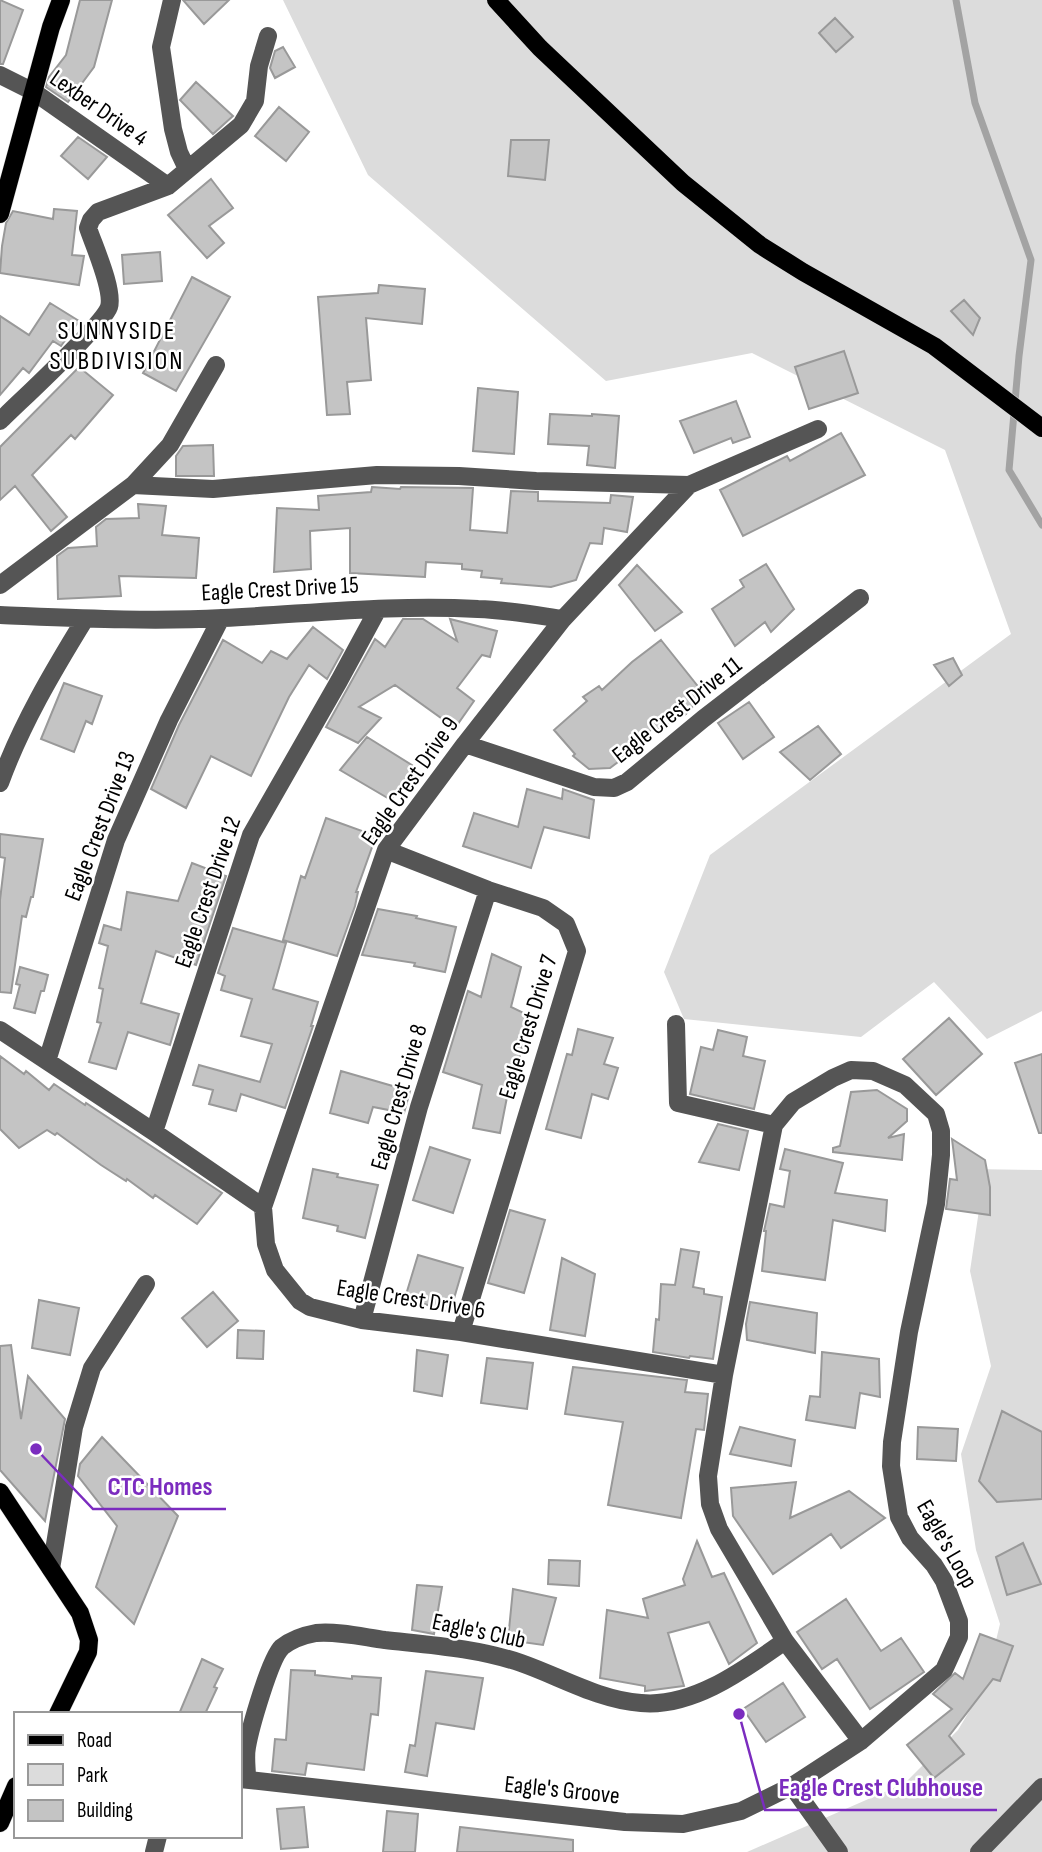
<svg xmlns="http://www.w3.org/2000/svg" width="1042" height="1852" font-family="'Sofia Sans Condensed',sans-serif">
  <rect width="100%" height="100%" fill="#fff"/>
  <path fill="#dcdcdc" d="M283,0h759v1011l-55,28 -53,-57 -73,55 -177,-18 -20,-47 46,-117 301,-221 -66,-184 -193,-97 -146,28 -238,-206z
    M971,1169l71,1v682h-295l158,-69 53,-53 27,-45 15,-61 -24,-74 -15,-96 30,-88 -21,-95 9,-61z"/>
  <g fill="none" stroke-linecap="round" stroke-linejoin="round">
    <path stroke="#a3a3a3" stroke-width="7" d="M956,0l19,103 56,157 -12,96 -10,114 33,55"/>
  </g>
  <path fill="#c4c4c4" stroke="#999" stroke-width="2" d="M0,0l23,10 -20,54h-3z
    M80,0h32l-18,67 -26,35 -22,-15 3,-10 17,-22z
    M183,0h46l-25,24z
    M835,18l18,19 -17,15 -17,-19z
    M283,47l12,20 -20,11 -5,-10 5,-17z
    M196,82l37,34 -20,18 -33,-34z
    M279,107l30,25 -23,29 -31,-25z
    M78,137l29,20 -19,22 -27,-23z
    M511,140h38l-4,40 -37,-4z
    M211,179l22,29 -24,18 15,17 -17,15 -39,-43z
    M54,209l23,2 -5,44 12,1 -5,29 -79,-12 2,-27 4,-23 7,-12 40,8z
    M160,252l2,29 -38,3 -2,-29z
    M192,277l38,20 -54,94 -33,-18z
    M379,285l46,4 -3,35 -56,-6 5,62 -24,2 3,32 -23,1 -9,-118 60,-4z
    M964,300l16,18 -7,17 -22,-24z
    M50,303l29,18 -18,25 -8,-5 -24,32 -6,-5 -23,27v-79l29,19z
    M844,351l14,42 -49,16 -14,-42z
    M79,367l34,28 -38,44 -4,-4 -39,40 35,42 -16,14 -36,-45 -15,14v-53z
    M478,388l40,4 -4,62 -41,-3z
    M736,401l14,36 -17,6 -2,-5 -37,15 -14,-32z
    M550,414l42,2v-2l27,2 -4,52 -28,-3 2,-19 -41,-2z
    M841,433l24,42 -122,61 -23,-46 67,-34 3,5z
    M213,445l1,31h-38v-20l7,-10z
    M372,487l28,2 1,-2 72,1 -3,42 37,3 4,-42 27,1v9l72,2 1,-8 22,2 -6,35 -23,-4 -2,16 -12,-1 -14,37 -25,7 -50,-4 1,-4 -21,-2 1,-6 -20,-2v-5l-36,-2 -1,15 -75,-4v-45l-40,3 1,38 -37,3 3,-64 42,2 -1,-14 53,-4z
    M138,504l28,2 -4,29 37,3 -3,40 -77,-2 2,20 -63,3 -1,-43 11,-8 29,-2 -1,-19 10,-8 33,-1z
    M766,564l28,45 -23,23 -6,-10 -30,24 -23,-37 32,-22 -4,-7z
    M637,565l45,47 -27,19 -36,-46z
    M403,619h20l34,22 -7,-22 47,12 -7,26 -8,-2 -25,33 17,13 -19,27 -60,-43 -36,22 22,11 -23,25 -32,-16 49,-88 10,8z
    M313,627l30,23 -16,29 -18,-14 -20,32 -38,79 -40,-20 -25,52 -35,-19 28,-64 44,-85 39,23 9,-12 16,8z
    M661,640l43,54 -18,20 -31,17 -2,-3 -29,26 2,2 -16,12 -21,1 -16,-13 2,-2 -21,-24 33,-29 -4,-4 16,-11 3,4 30,-28z
    M953,658l9,17 -13,11 -15,-21z
    M64,683l38,13 -10,28 -6,-3 -12,31 -33,-13z
    M749,702l25,35 -31,22 -25,-36z
    M818,726l23,28 -31,26 -30,-28z
    M367,737l48,30 -24,33 -51,-30z
    M527,789l35,10 1,-10 31,11 -5,38 -45,-11 -13,41 -68,-22 11,-33 44,14z
    M326,818l50,18 -20,56h2l-3,14 -18,50 -54,-16 18,-64 4,2z
    M0,834l43,5 -10,58h-2l-5,20 -4,-1 -11,77 -11,-1v-92l5,-42 -5,-1z
    M192,863l34,13 -30,89 -40,-14 -15,52 38,11 -9,31 -42,-13 -12,37 -27,-7 12,-39 -4,-1 6,-33 -4,-1 9,-42 -9,-3 5,-18 17,5 6,-38 51,9z
    M378,909l39,7 -1,2 40,9 -11,45 -31,-6 1,-3 -53,-8z
    M233,928l53,15 -13,46 45,13 -7,24h2l-28,82 -44,-14 -5,17 -27,-7 4,-14 -20,-5 6,-20 61,17 12,-38 -31,-8 11,-37 -31,-9 4,-14 -7,-3z
    M492,954l29,13 -10,40 25,12 -9,28 -5,-2 -9,49 -5,-2 -8,41 -27,-5 9,-43 -39,-13 25,-81 13,6z
    M20,967l28,8 -4,16h-3l-6,22 -21,-5 6,-23 -4,-1z
    M949,1018l33,36 -46,41 -33,-36z
    M578,1029l35,9 -9,26 14,4 -10,31 -16,-5 -11,44 -35,-9 21,-75 5,1z
    M718,1030l29,7 -4,19 22,5 -11,48 -64,-15 11,-47 12,3z
    M1042,1054v79h-3l-24,-70z
    M0,1056l24,18 2,-3 23,19 5,-6 31,21 1,-2 136,90 -25,31 -42,-29 -2,3 -26,-19 -1,2 -25,-16 -44,-32 -2,2 -8,-5 -28,18 -19,-19z
    M341,1071l69,20 -6,22 -31,-6 -5,16 -38,-10z
    M877,1090l30,19v12l-19,17 16,-4 -2,26 -69,-8v-4l7,-2 11,-54z
    M718,1124l30,7 -9,39 -40,-8z
    M952,1139l33,21 5,27v28l-44,-6 4,-30 7,1z
    M430,1147l40,13 -17,53 -40,-13z
    M785,1149l58,14 -8,30 52,7 -2,31 -52,-11 -8,60 -63,-9 4,-40h-2l6,-27 14,3 6,-36 -10,-2z
    M313,1169l25,5 -1,3 41,8 -13,53 -28,-7 1,-5 -35,-8z
    M510,1210l35,10 -21,73 -36,-10z
    M681,1249l18,3 -6,35 11,2v5l18,3 -9,62 -23,-3 -1,2 -36,-6 3,-33 3,1 2,-36 14,1z
    M418,1255l45,13 -13,44 -45,-14z
    M562,1258l33,16 -10,62 -35,-6z
    M213,1292l25,29 -31,26 -25,-29z
    M39,1300l40,8 -9,47 -38,-7z
    M750,1302l67,11 -2,40 -68,-13 -1,-16z
    M238,1330l26,1 -1,28 -26,-1z
    M11,1345l10,74 7,-43 37,43 -20,102 -45,-51v-124z
    M417,1350l31,5 -6,41 -28,-5z
    M822,1352l57,7 1,38 -20,-4 -5,35 -49,-8 4,-24 10,1z
    M487,1358l46,5 -6,46 -46,-6z
    M573,1367l114,13 -2,12 23,2 -4,36 -8,-1 -15,89 -73,-13 15,-83 -58,-8z
    M1002,1411l40,21v67l-45,3 -18,-21z
    M740,1427l55,13 -4,26 -61,-12z
    M918,1427l40,2 -2,32 -39,-2z
    M102,1437l76,79 -44,108 -38,-37 21,-61 -39,-50 2,-12z
    M796,1482l-6,36 59,-27 36,27 -44,30 -10,-14 -58,40 -40,-58 -2,-28z
    M697,1541l15,36 12,-4 33,70 -28,21 -20,-42 -41,11 16,53 -39,5v-5l-45,-8 7,-68 41,8 -5,-19 42,-14 -2,-6z
    M1023,1543l18,41 -34,11 -11,-38z
    M549,1560l31,1 -1,25 -31,-2z
    M417,1585l25,2 -8,47 -22,-4z
    M513,1589l43,9 -13,47 -35,-5z
    M846,1599l35,52 20,-13 23,34 -54,37 -33,-50 -15,10 -25,-37z
    M980,1634l33,12 -13,35 -7,-2 -44,57 15,18 -30,24 -27,-33 45,-36 -19,-15 22,-21 8,6z
    M202,1659l21,10 -9,18 3,1 -12,26h-26z
    M291,1670l24,1v4l37,4v-3l29,2 -3,37 -7,-1 -7,56 -57,-7 -2,12 -33,-4 3,-32 11,1z
    M426,1671l57,7 -9,51 -38,-6 -9,53 -22,-4 5,-27 5,1z
    M783,1683l22,34 -39,25 -23,-33z
    M304,1807l4,40 -27,2 -4,-40z
    M387,1811l31,3 -3,38h-32z
    M460,1827l113,13v12h-116z"/>
  <g fill="none" stroke-linecap="round" stroke-linejoin="round">
    <defs>
      <path id="major" d="M496,0l44,48 143,135 77,62 43,27 131,74 108,82
        M0,214l51,-187 10,-27
        M0,1492l80,121 9,27 -1,12 -30,62
        M0,1823l16,-37"/>
    </defs>
    <use href="#major" stroke="#dbdbdb" stroke-width="19"/>
    <path stroke="#555" stroke-width="18" d="M172,0l-11,47 12,82 6,23 8,17
      M0,75l34,17 134,94
      M0,421c19,-19 103,-96 109,-114 5,-17 -15,-61 -21,-79l3,-8 7,-8 70,-26 73,-61 14,-24 4,-35 9,-30
      M133,485l80,4 164,-14 82,1 77,5 153,4 129,-56
      M0,585l133,-100 37,-40 46,-80
      M0,615c74,3 149,7 223,3 85,-4 170,-14 255,-9 29,1 57,6 85,10
      M465,744l129,43 20,1 13,-6 76,-63 157,-121
      M0,783c21,-58 53,-112 85,-164
      M386,850l102,40 55,18 23,16 11,27 -116,381
      M676,1024l2,79 96,22
      M0,1030l154,102 109,75 3,37 9,26 25,31 10,6 52,13 99,12 263,43
      M47,1061l69,-221 53,-120 52,-102
      M154,1132l97,-297 88,-154 39,-72
      M263,1207l123,-357 79,-106 98,-125 126,-134
      M362,1320l57,-213 69,-217
      M51,1569l23,-142 18,-59 54,-84
      M247,1778c0,-10 -2,-21 0,-31 3,-18 23,-89 35,-100 9,-7 23,-12 34,-14 22,-2 47,4 69,7 45,5 92,8 136,23 40,14 78,37 120,40 52,5 104,-34 144,-62
      M240,1779l385,43 58,2 58,-13 51,-25 69,-45 83,-71 15,-33v-16l-15,-40 -10,-16 -24,-27 -11,-21 -8,-51 1,-24 17,-110 27,-128 5,-49v-24l-5,-17 -31,-29 -32,-14 -22,-1 -18,8 -40,24 -19,23 -50,250 -16,101 2,28 9,25 66,112 76,100
      M792,1786l47,66
      M154,1852l4,-16
      M979,1852l63,-65"/>
    <use href="#major" stroke="#000" stroke-width="18"/>
  </g>
  <g text-anchor="middle" dominant-baseline="central" stroke-width="5" stroke-linejoin="round" paint-order="stroke">
    <g font-size="24" fill="#000" stroke="#fff">
      <text transform="translate(99 108) rotate(35)">Lexber Drive 4</text>
      <text transform="translate(280 589) rotate(-3)">Eagle Crest Drive 15</text>
      <text transform="translate(677 710) rotate(-38)">Eagle Crest Drive 11</text>
      <text transform="translate(410 781) rotate(-55)">Eagle Crest Drive 9</text>
      <text transform="translate(100 826) rotate(-69)">Eagle Crest Drive 13</text>
      <text transform="translate(208 892) rotate(-71)">Eagle Crest Drive 12</text>
      <text transform="translate(528 1027) rotate(-73)">Eagle Crest Drive 7</text>
      <text transform="translate(399 1097) rotate(-74)">Eagle Crest Drive 8</text>
      <text transform="translate(411 1299) rotate(9)">Eagle Crest Drive 6</text>
      <text transform="translate(947 1544) rotate(60)">Eagle's Loop</text>
      <text transform="translate(479 1631) rotate(12)">Eagle's Club</text>
      <text transform="translate(562 1790) rotate(6)">Eagle's Groove</text>
    </g>
    <g font-size="26" letter-spacing="2" fill="#000" stroke="#fff">
      <text x="117" y="331">SUNNYSIDE<tspan x="117" dy="30">SUBDIVISION</tspan></text>
    </g>
  </g>
  <path fill="none" stroke="#7b2cbf" stroke-width="2.5" d="M36 1449L93 1509H226M739 1714L765 1810H997"/>
  <g fill="#7b2cbf" stroke="#fff" stroke-width="2.5">
    <circle cx="36" cy="1449" r="7"/>
    <circle cx="739" cy="1714" r="7"/>
  </g>
  <g font-size="26" text-anchor="middle" font-weight="bold" fill="#7b2cbf" stroke="#fff" stroke-width="5" stroke-linejoin="round" paint-order="stroke">
    <text x="160" y="1495">CTC Homes</text>
    <text x="881" y="1796">Eagle Crest Clubhouse</text>
  </g>
  <rect x="14" y="1712" width="228" height="126" fill="#ffffff" stroke="#999999" stroke-width="2"/>
  <rect x="28" y="1735" width="35" height="10" fill="#000000" stroke="#999999" stroke-width="2"/>
  <text x="77" y="1747" font-size="21" fill="#000000">Road</text>
  <rect x="28" y="1764" width="35" height="21" fill="#dcdcdc" stroke="#999999" stroke-width="2"/>
  <text x="77" y="1782" font-size="21" fill="#000000">Park</text>
  <rect x="28" y="1800" width="35" height="21" fill="#c4c4c4" stroke="#999999" stroke-width="2"/>
  <text x="77" y="1817" font-size="21" fill="#000000">Building</text>
</svg>
